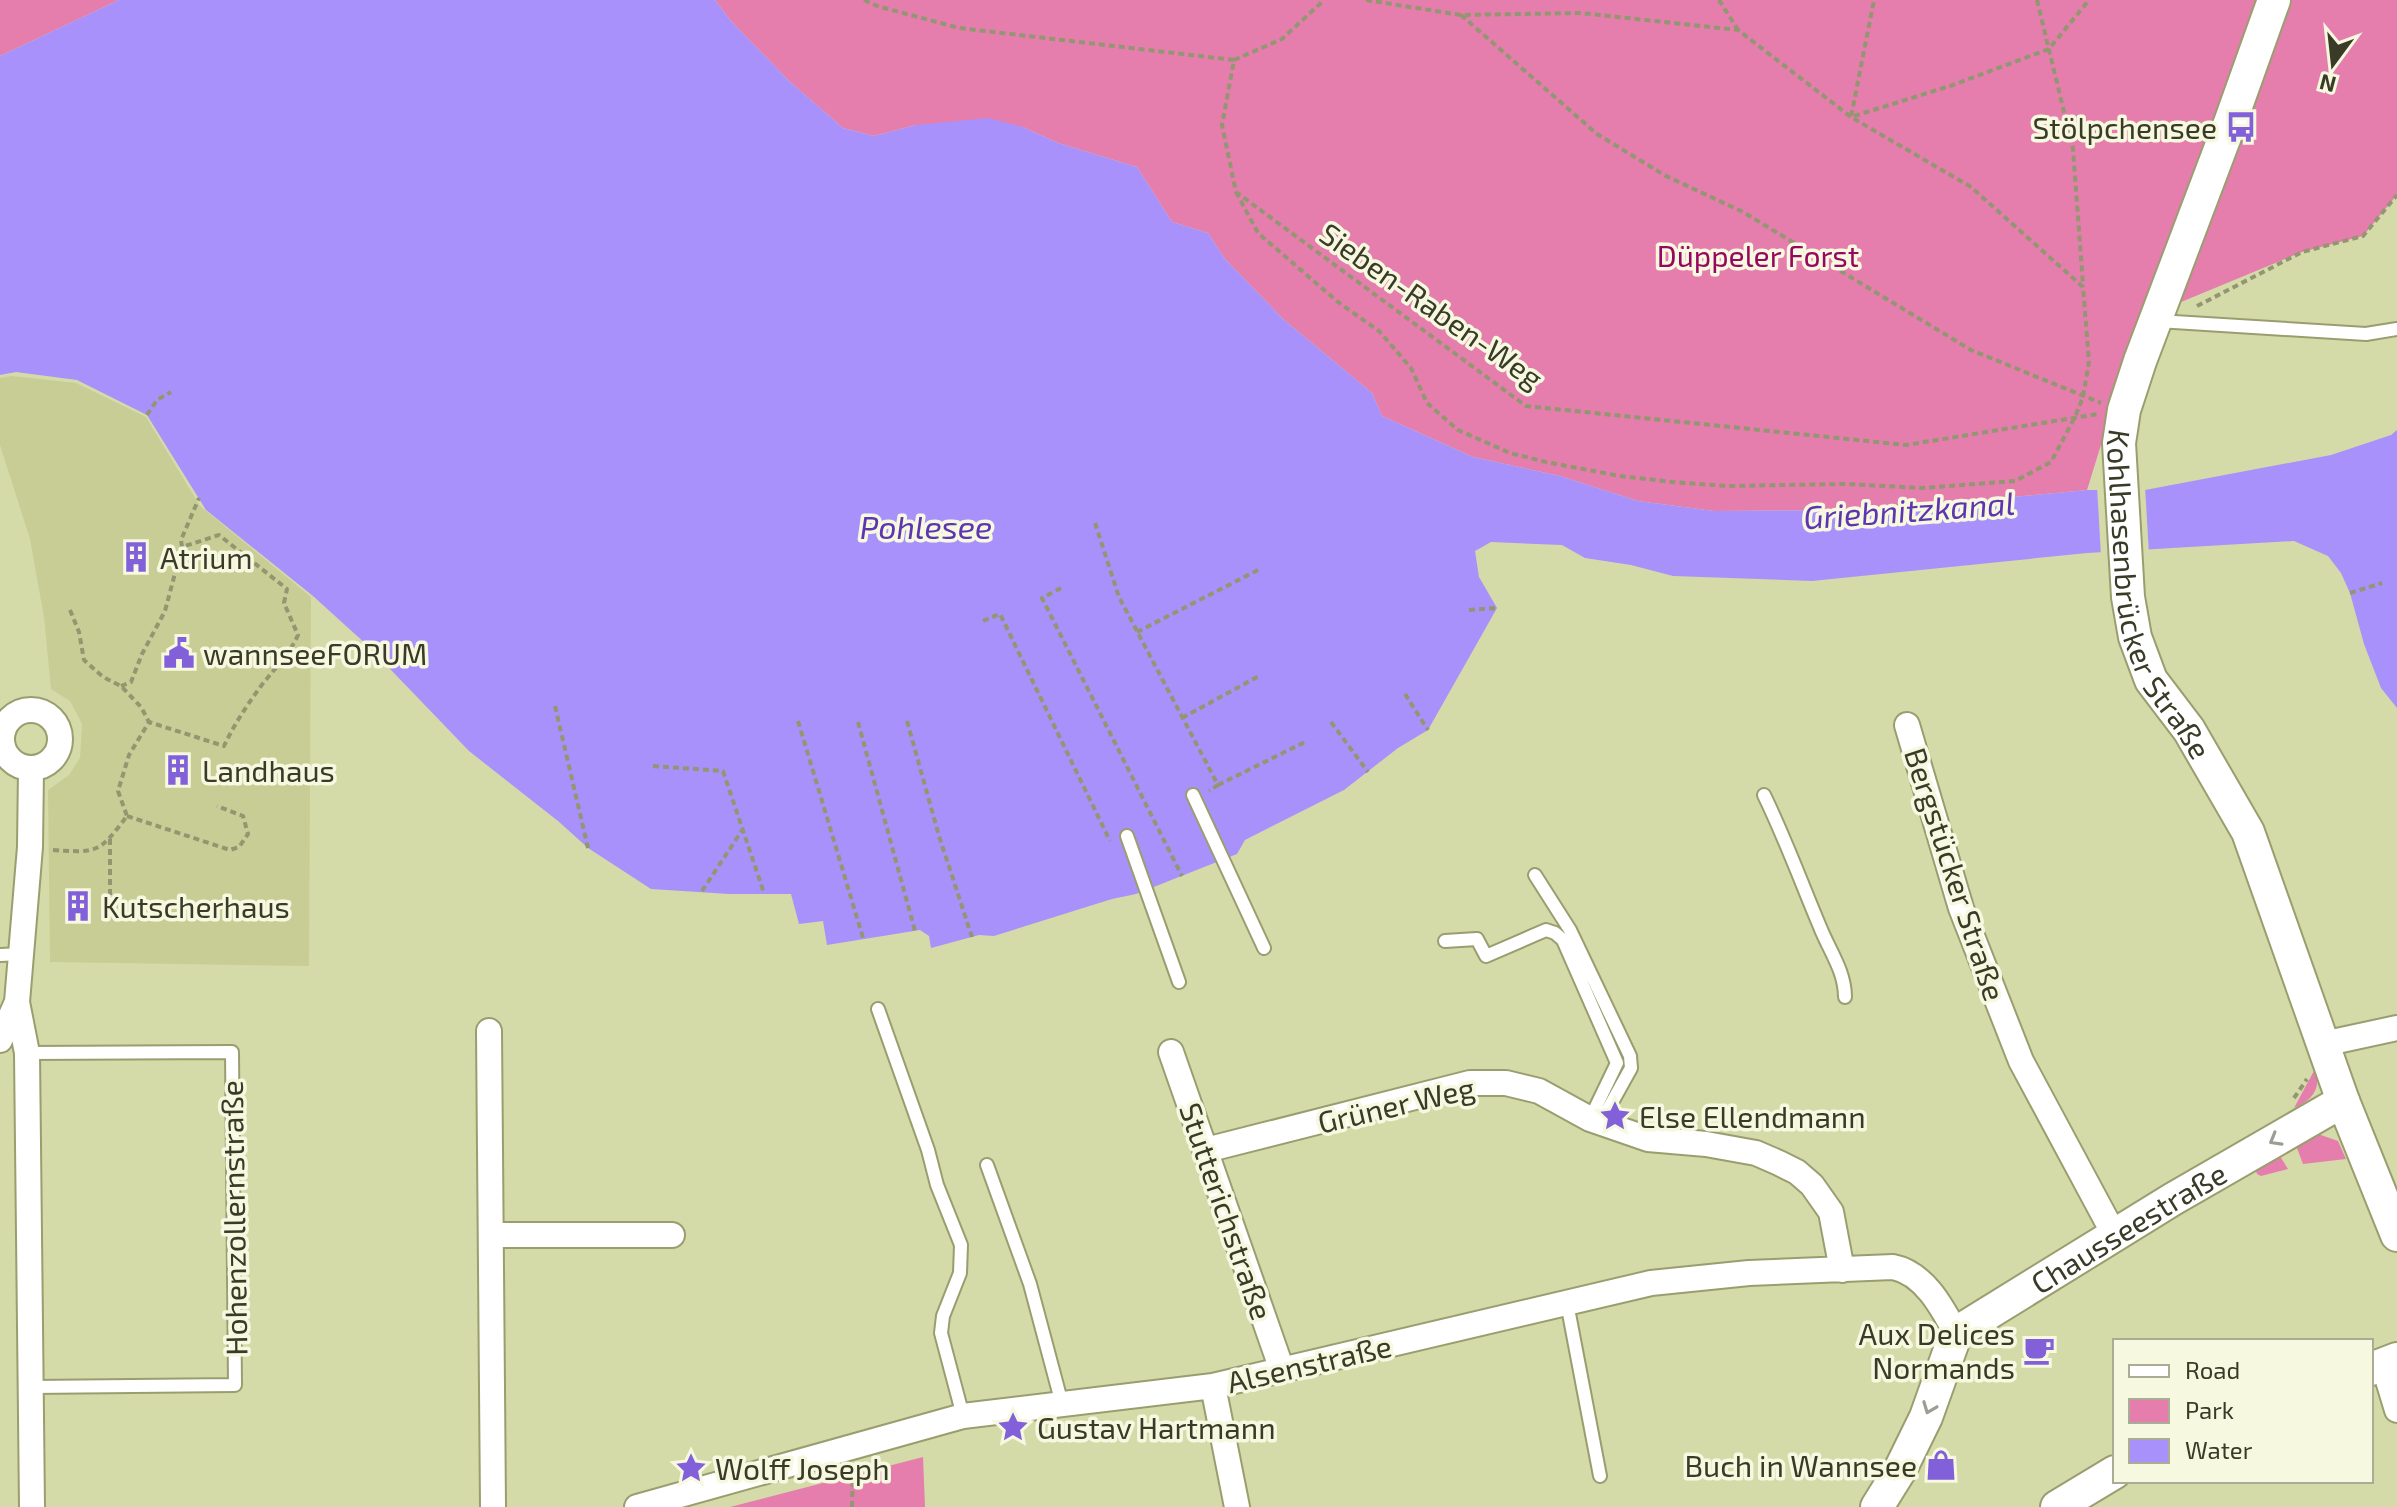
<svg xmlns="http://www.w3.org/2000/svg" width="2397" height="1507" font-family="'Exo 2',sans-serif">
  <rect width="100%" height="100%" fill="#d5daa9"/>
  <path fill="#c8cd95" d="M12,376l64,7 70,34 54,89 111,91 -2,369 -259,-4 -2,-172 21,-15 11,-17 2,-34 -12,-23 -19,-12 -7,-72 -14,-78 -30,-94v-67z"/>
  <path fill="#e57ead" d="M0,0h119l-119,56z
    M715,0h1682v195l-34,41 -61,16 -162,67 -53,171 -209,20 -164,1 -76,-10 -78,-25 -87,-19 -91,-41 -10,-23 -89,-74 -58,-60 -17,-26 -36,-11 -35,-55 -79,-24 -35,-16 -107,-2 -42,11 -31,-8 -54,-47 -58,-60z
    M2315,1069c7,20 -3,31 -21,39z
    M2318,1134l20,7 8,18 -43,5 -8,-21z
    M2278,1153l10,16 -27,7 -4,-2 -2,-6z
    M923,1457l2,50h-195z"/>
  <path fill="#a891fb" d="M119,0h596l16,21 58,60 54,47 31,8 42,-11 72,-7 35,9 35,16 79,24 35,55 36,11 17,26 58,60 89,74 10,23 91,41 87,19 78,25 76,10 164,-1 209,-20h58l186,-35 60,-20 6,-5v278l-16,-20 -17,-44 -14,-51 -9,-20 -13,-17 -34,-15 -207,12 -275,28 -139,-5 -42,-11 -46,-7 -23,-13 -71,-3 -16,9 4,26 18,31 -69,122 -30,18 -54,42 -99,50 -8,14 -101,40 -24,5 -118,37 -15,-1 -48,13 -2,-12 -9,-6 -93,15 -4,-24 -24,3 -8,-30h-62l-78,-5 -63,-41 -30,-27 -89,-70 -102,-106 -54,-49 -107,-86 -59,-95 -70,-35 -61,-8 -16,3v-319z"/>
  <path fill="#d5daa9" d="M2097,486h48l4,69 -48,1z"/>
  <g fill="none" stroke-linecap="round" stroke-linejoin="round">
    <defs>
      <path id="service" d="M2158,321l208,13 31,-5
        M1193,795l71,153
        M1764,795c21,43 37,87 56,132 9,23 25,44 25,70
        M1127,836l52,146
        M1535,875l35,55 60,126 1,12 -30,54
        M1445,941l32,-2 9,17 60,-26 9,3 8,7 54,123 -27,56
        M0,955l21,-1
        M878,1009l50,141 9,35 24,60 -1,28 -17,43 -2,17 22,83
        M27,1053l205,-1 3,333 -204,2
        M987,1165l43,119 32,120
        M1567,1303l33,173"/>
      <path id="minor" d="M2 739a29 29 0 1 1 58 0a29 29 0 1 1-58 0Z
        M1907,725l54,183 60,153 94,175
        M31,769l-1,78 -13,155 10,51 5,454
        M489,1031l4,476
        M0,1040l17,-38
        M2323,1044l74,-16
        M1171,1052l111,318
        M1206,1150l264,-67h36l33,8 51,28 58,20 58,5 50,9 23,10 18,9 15,13 19,27 11,58
        M492,1235h180
        M2383,1364l14,46
        M1213,1386l24,121
        M637,1507l326,-91 250,-30 438,-103 98,-10 144,-6c31,6 49,40 63,66"/>
      <g id="tertiary">
        <path id="s1" d="M2274,0l-44,123 -90,238 -16,49 -5,33 9,154 7,40 16,43 38,50 59,102 95,269 54,134"/>
        <path d="M2371,1369l26,-10"/>
        <path id="s2" d="M1877,1507l23,-37 26,-53 30,-84 217,-134 170,-98"/>
        <path d="M2057,1507l58,-35"/>
      </g>
    </defs>
    <use href="#service" stroke="#9a9e6f" stroke-width="16"/>
    <use href="#minor" stroke="#9a9e6f" stroke-width="28"/>
    <use href="#tertiary" stroke="#9a9e6f" stroke-width="36"/>
    <path stroke="#929671" stroke-width="4" stroke-dasharray="6 4" stroke-linecap="butt" d="M864,0l13,6 82,22 275,32 -12,65 14,67 290,214 380,39 192,-31
      M1366,0l95,15 120,-2 157,17 113,87 102,-32 96,-36 40,-49
      M1719,0l19,30
      M2037,0l36,149 10,136
      M1461,15l136,119 69,42 77,36 228,138 130,53
      M1234,60l48,-21 42,-39
      M1236,192l22,41 80,69 41,29 32,37 16,35 31,27 52,23 36,9 74,14 52,6 56,4 117,-2 77,4 93,-7 36,-19 24,-45 8,-20 6,-35 -6,-75 -112,-100 -120,-70 23,-117
      M2197,306l105,-54 61,-16 34,-41
      M147,415l10,-15 14,-8
      M1095,523l24,74 99,188 -9,6
      M182,547l-1,-7 18,-42
      M1061,588l-19,10 140,278
      M2350,593l32,-10
      M70,610l9,22 5,28 19,17 18,9 20,21 8,15 -20,33 -11,36 9,25
      M1469,610l28,-2
      M983,621l17,-7 110,227
      M1137,632l121,-62
      M121,686l10,-4 11,-28 23,-43 17,-64 37,-12 68,54 -3,14 14,32c-9,20 -24,34 -37,51 -14,19 -27,39 -37,60l-75,-24
      M1405,694l23,36
      M555,706l33,142
      M1182,718l77,-42
      M798,721l66,220
      M907,721l32,115 33,101
      M858,722l57,209
      M1331,722l37,50
      M653,766l70,5 41,122
      M1218,785l87,-43
      M127,816l103,34 9,-3 9,-13 -5,-18 -26,-10
      M110,839v74
      M53,850c45,3 46,3 74,-34
      M702,891l41,-62
      M2294,1098l13,-19
      M852,1507l1,-37"/>
    <use href="#service" stroke="#fff" stroke-width="12"/>
    <use href="#minor" stroke="#fff" stroke-width="24"/>
    <use href="#tertiary" stroke="#fff" stroke-width="32"/>
  </g>
  <defs><path id="oneway-chevron" d="M-2-3.5L2.5 0L-2 3.5" fill="none" stroke-width="1.6" stroke-linecap="round" stroke-linejoin="round" transform="scale(2)"/></defs>
  <g stroke="#9c9d93">
    <use href="#oneway-chevron" transform="translate(2275 1140) rotate(150)"/>
    <use href="#oneway-chevron" transform="translate(1929 1408) rotate(111)"/>
  </g>
  <defs>
    <symbol id="bus-bare" viewBox="-9 -9 18 18"><path d="M-5-6H5V4H4V6H2V4H-2V6H-4V4H-5ZM-3.5-4V0h7V-4ZM-3.5 1.2v1.5H-2V1.2ZM2 1.2v1.5H3.5V1.2Z" fill="#8160da" stroke="#f6f8e0" stroke-width="2.5" paint-order="stroke"/></symbol>
    <symbol id="building-bare" viewBox="-9 -9 18 18"><path d="M-4-6H4V6H1V3H-1V6H-4ZM-2.5-4.3h1.7v1.8h-1.7ZM.8-4.3h1.7v1.8H.8ZM-2.5-1h1.7V.8h-1.7ZM.8-1h1.7V.8H.8Z" fill="#8160da" stroke="#f6f8e0" stroke-width="2.5" paint-order="stroke"/></symbol>
    <symbol id="civic-bare" viewBox="-9 -9 18 18"><path d="M-.6-6.5H3V-4.5H.6V-3L4-1V1h2V6H-6V1h2V-1L-.6-3ZM-1.2 2.5V6h2.4V2.5Z" fill="#8160da" stroke="#f6f8e0" stroke-width="2.5" paint-order="stroke"/></symbol>
    <symbol id="sight-bare" viewBox="-9 -9 18 18"><path d="M0-6L1.8-2.2L6-1.7L2.9 1.2L3.7 5.4L0 3.3L-3.7 5.4L-2.9 1.2L-6-1.7L-1.8-2.2Z" fill="#8160da" stroke="#f6f8e0" stroke-width="2.5" paint-order="stroke"/></symbol>
    <symbol id="cafe-bare" viewBox="-9 -9 18 18"><path d="M-5.5-4.5H6V0H3Q3 3.5 0 3.5H-2.5Q-5.5 3.5-5.5 0ZM3-3.2v2h1.7v-2ZM-6 4.5H4V6H-6Z" fill="#8160da" stroke="#f6f8e0" stroke-width="2.5" paint-order="stroke"/></symbol>
    <symbol id="shop-bare" viewBox="-9 -9 18 18"><path d="M-5-2.5h2.3a2.7 3.5 0 0 1 5.4 0H5L5.5 6h-11ZM-1.5-2.5h3a1.5 2.3 0 0 0-3 0Z" fill="#8160da" stroke="#f6f8e0" stroke-width="2.5" paint-order="stroke"/></symbol>
  </defs>
  <g fill-rule="evenodd">
    <use href="#bus-bare" x="2219" y="105" width="44" height="44"/>
    <use href="#building-bare" x="114" y="535" width="44" height="44"/>
    <use href="#civic-bare" x="157" y="631" width="44" height="44"/>
    <use href="#building-bare" x="156" y="748" width="44" height="44"/>
    <use href="#building-bare" x="56" y="884" width="44" height="44"/>
    <use href="#sight-bare" x="1593" y="1094" width="44" height="44"/>
    <use href="#cafe-bare" x="2017" y="1328" width="44" height="44"/>
    <use href="#sight-bare" x="991" y="1405" width="44" height="44"/>
    <use href="#shop-bare" x="1919" y="1443" width="44" height="44"/>
    <use href="#sight-bare" x="669" y="1446" width="44" height="44"/>
  </g>
  <g text-anchor="middle" dominant-baseline="central" stroke-width="7" stroke-linejoin="round" paint-order="stroke">
    <g font-size="30" fill="#393b27" stroke="#f6f8e0" text-anchor="start">
      <text x="2217" y="127" text-anchor="end">Stölpchensee</text>
      <text x="160" y="557">Atrium</text>
      <text x="203" y="653">wannseeFORUM</text>
      <text x="202" y="770">Landhaus</text>
      <text x="102" y="906">Kutscherhaus</text>
      <text x="1639" y="1116">Else Ellendmann</text>
      <text x="2015" y="1333" text-anchor="end">Aux Delices<tspan x="2015" dy="34">Normands</tspan></text>
      <text x="1037" y="1427">Gustav Hartmann</text>
      <text x="1917" y="1465" text-anchor="end">Buch in Wannsee</text>
      <text x="715" y="1468">Wolff Joseph</text>
    </g>
    <g font-size="30" fill="#98075f" stroke="#f6f8e0">
      <text x="1758" y="255">Düppeler Forst</text>
    </g>
    <g font-size="30" fill="#393b27" stroke="#f6f8e0">
      <text transform="translate(1432 305) rotate(35)">Sieben-Raben-Weg</text>
      <text stroke="none"><textPath href="#s1" startOffset="630">Kohlhasenbrücker Straße</textPath></text>
      <text transform="translate(1956 874) rotate(72)">Bergstücker Straße</text>
      <text transform="translate(1396 1104) rotate(-13)">Grüner Weg</text>
      <text transform="translate(1227 1211) rotate(71)">Stutterichstraße</text>
      <text transform="translate(233 1218) rotate(-91)">Hohenzollernstraße</text>
      <text stroke="none"><textPath href="#s2" startOffset="394">Chausseestraße</textPath></text>
      <text transform="translate(1309 1363) rotate(-13)">Alsenstraße</text>
    </g>
    <g font-size="32" font-style="italic" fill="#5d36af" stroke="#f6f8e0">
      <text transform="translate(1909 509) rotate(-4)">Griebnitzkanal</text>
      <text x="926" y="526">Pohlesee</text>
    </g>
  </g>
  <rect x="2113" y="1339" width="260" height="144" fill="#f6f8e0" stroke="#aaac96" stroke-width="2"/>
  <rect x="2129" y="1365" width="40" height="12" fill="#ffffff" stroke="#aaac96" stroke-width="2"/>
  <text x="2185" y="1379" font-size="24" fill="#393b27">Road</text>
  <rect x="2129" y="1399" width="40" height="24" fill="#e57ead" stroke="#aaac96" stroke-width="2"/>
  <text x="2185" y="1419" font-size="24" fill="#393b27">Park</text>
  <rect x="2129" y="1439" width="40" height="24" fill="#a891fb" stroke="#aaac96" stroke-width="2"/>
  <text x="2185" y="1459" font-size="24" fill="#393b27">Water</text>
  <g transform="translate(2333 64) rotate(195)" stroke="#f6f8e0" stroke-width="6" paint-order="stroke">
  <path d="M0-6L14 30L0 20L-14 30Z" fill="#393b27"/>
  <text y="-12" font-size="22" font-weight="bold" text-anchor="middle" fill="#393b27">N</text>
  </g>
</svg>
